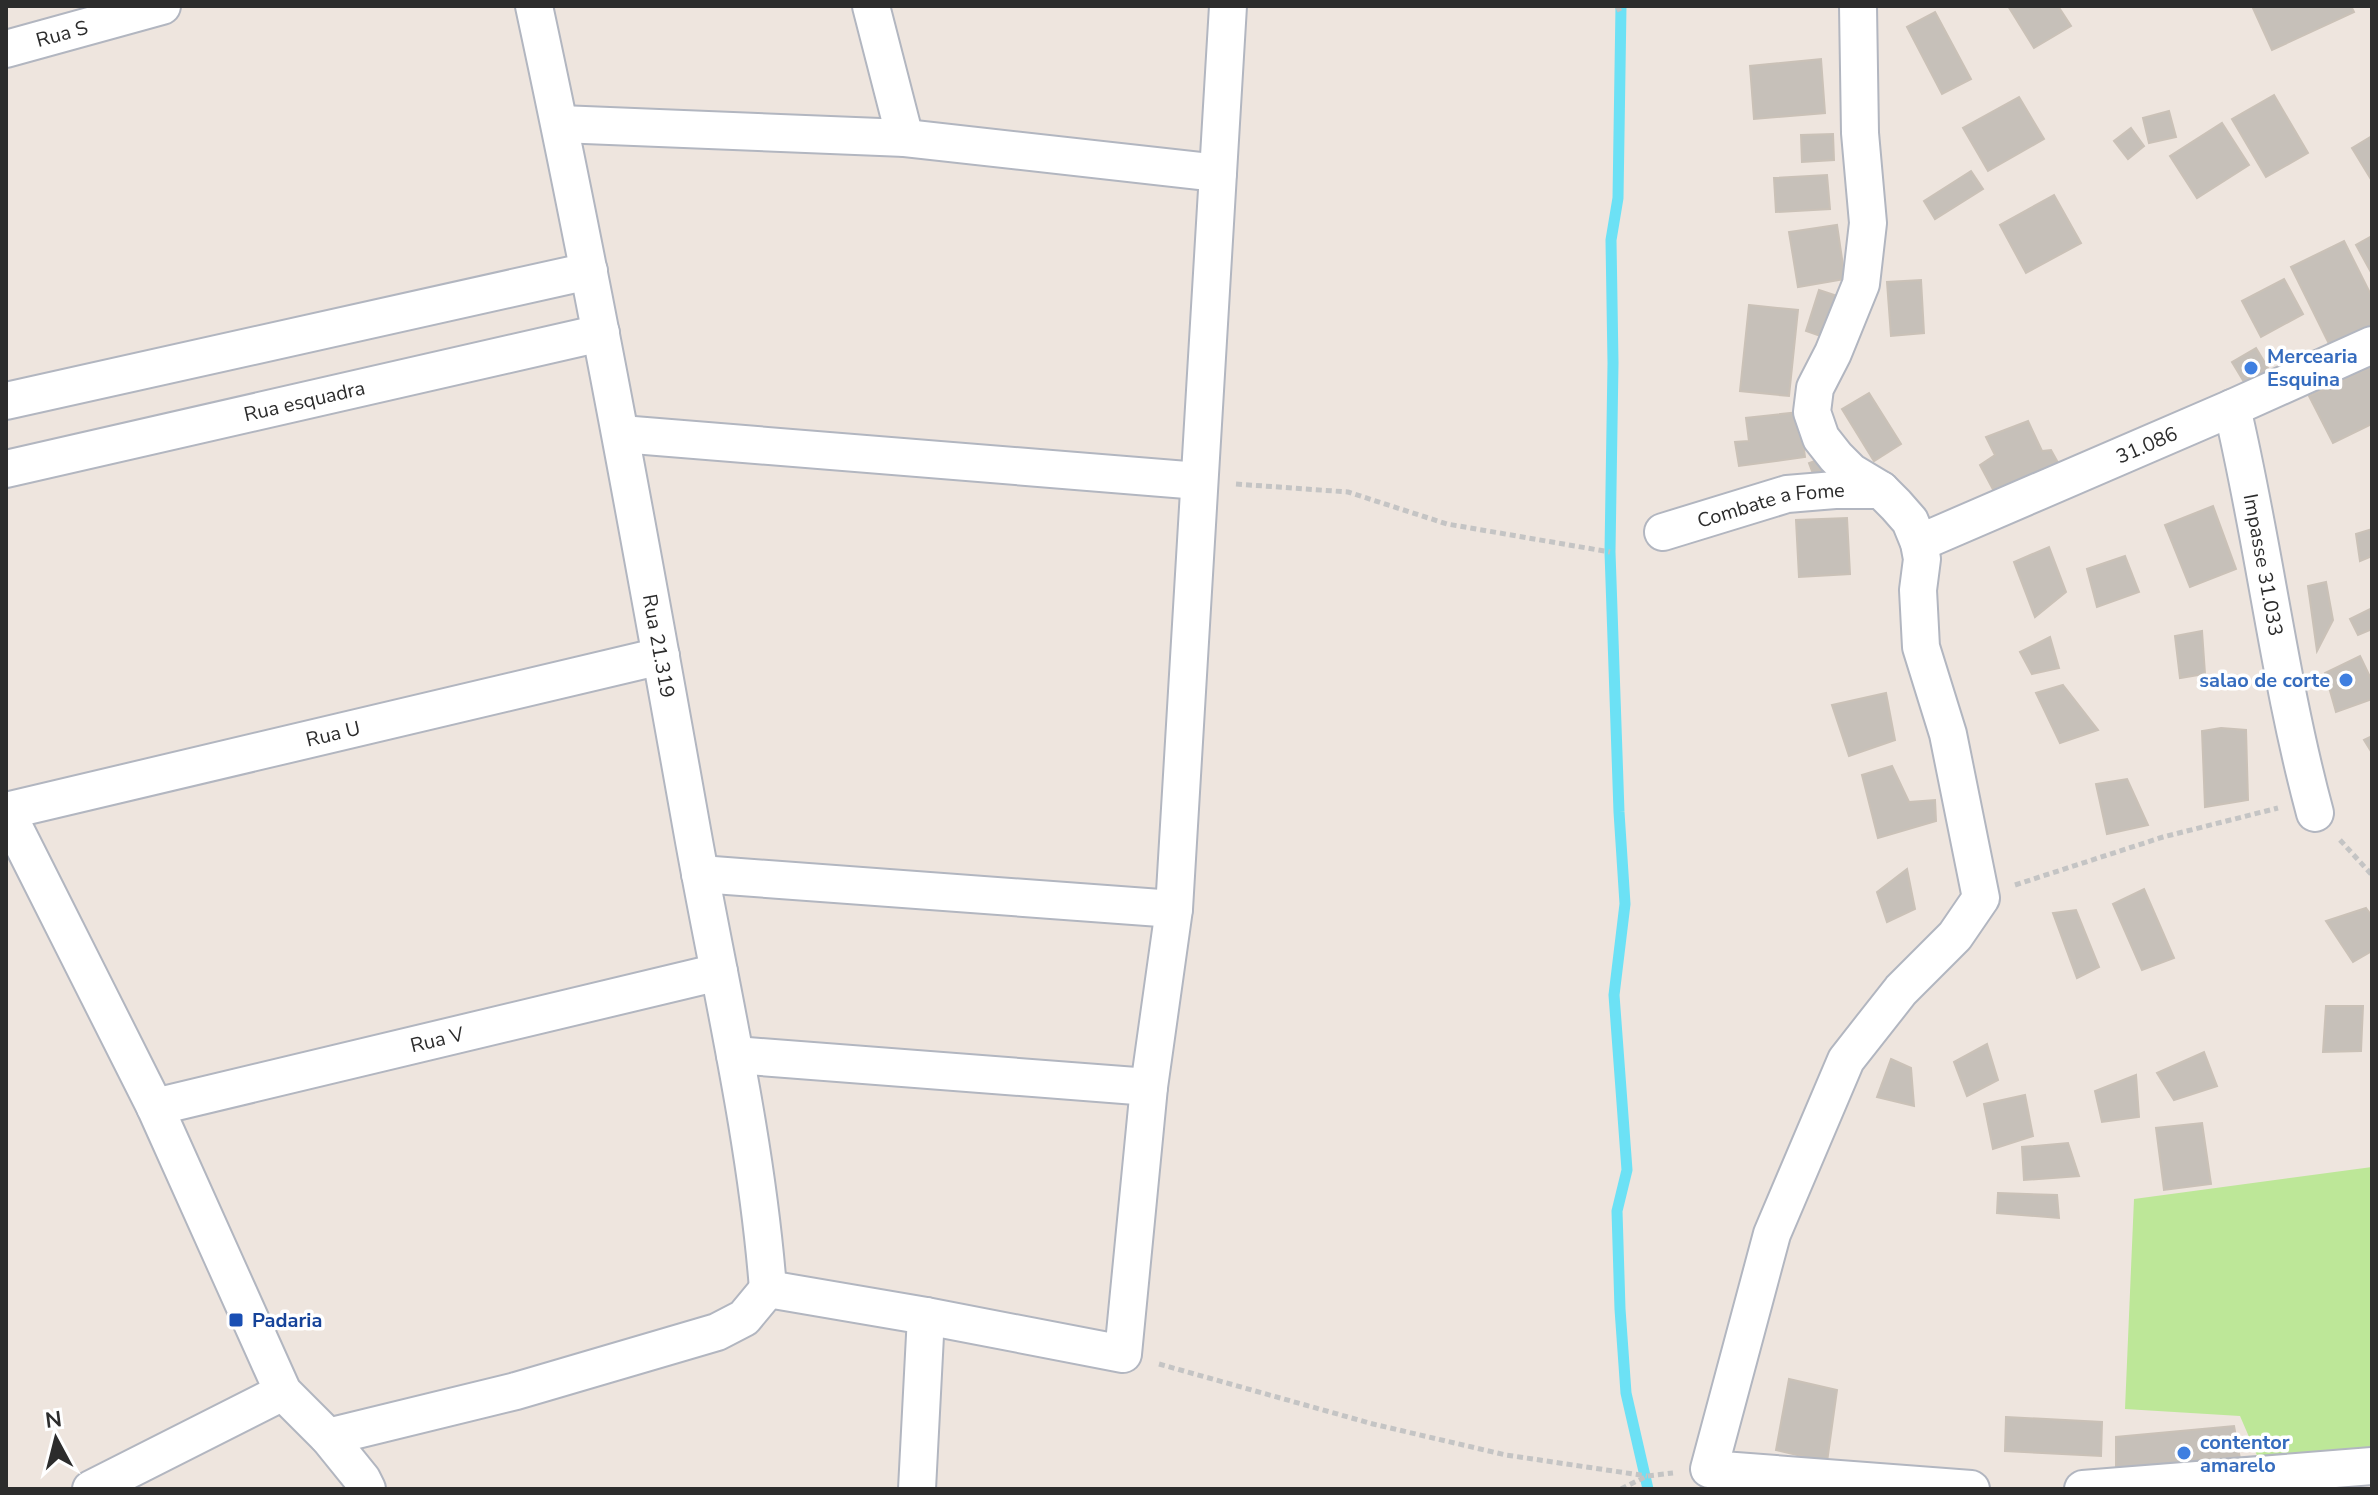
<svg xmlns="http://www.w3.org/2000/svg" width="2378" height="1495" font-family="'Nunito Sans',sans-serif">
  <rect width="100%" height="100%" fill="#eee5de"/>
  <path fill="#bde798" d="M2372,1167v285l-113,8 -19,-44 -115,-7 9,-210z"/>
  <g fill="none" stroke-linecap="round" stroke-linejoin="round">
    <path stroke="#6ce1f5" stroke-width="11" d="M1621,6l-3,192 -7,42 2,123 -3,189 9,260 6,92 -11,91 13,175 -10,41 3,98 6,84 22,96"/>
  </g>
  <path fill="#c6c0b9" stroke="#cac1b7" stroke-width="2" d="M2008,6h50l13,20 -37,22z
    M2252,6h99l3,6 -82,38z
    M1935,12l36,67 -29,15 -35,-67z
    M1821,59l4,54 -71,6 -4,-53z
    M2274,95l34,58 -42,24 -34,-58z
    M2019,97l25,42 -56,32 -25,-43z
    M2169,111l7,26 -27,6 -6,-25z
    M2222,123l27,42 -52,33 -27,-42z
    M2131,128l13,18 -16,13 -14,-18z
    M1833,134l1,26 -32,2 -1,-27z
    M2372,136v45l-20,-33z
    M1971,171l12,18 -48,30 -11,-18z
    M1827,175l3,34 -54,3 -2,-34z
    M2054,195l27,48 -55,30 -26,-48z
    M1837,225l8,54 -47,8 -9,-55z
    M2372,236v38l-16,-29z
    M2344,241l28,56v38l-38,19 -43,-87z
    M2284,279l19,35 -42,23 -19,-36z
    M1921,280l3,53 -33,3 -4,-54z
    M1819,290l24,8 -14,41 -23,-8z
    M1749,305l49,5 -9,86 -49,-5z
    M2256,348l15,25 -24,14 -15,-25z
    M2371,367l1,57 -39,19 -24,-47z
    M1869,393l32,51 -27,17 -32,-52z
    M1799,412l6,45 -66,9 -4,-24 14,-1 -3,-23z
    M2028,421l14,30 9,-1 10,18 -64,29 -17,-32 15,-10 -9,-18z
    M1826,457l8,24 -16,6 -9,-24z
    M2213,506l23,63 -46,18 -25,-62z
    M1847,518l3,56 -51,3 -3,-57z
    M2372,529v27l-12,5 -4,-27z
    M2049,547l17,45 -31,25 -21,-55z
    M2125,556l14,36 -42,15 -10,-38z
    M2326,582l7,38 -16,31 -9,-65z
    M2372,608v21l-14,6 -8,-16z
    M2202,631l3,43 -25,4 -5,-42z
    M2050,637l9,31 -27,6 -12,-22z
    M2360,656l12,25v18l-36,13 -11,-39z
    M2063,685l35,45 -38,13 -24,-50z
    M1886,693l9,47 -46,16 -17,-51z
    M2221,728l25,2 2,70 -43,7 -3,-76z
    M2372,736v17l-8,-13z
    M1892,766l17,36 26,-2 1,21 -58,17 -16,-63z
    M2127,779l21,46 -41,9 -11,-50z
    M1907,869l8,40 -28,13 -10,-30z
    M2144,889l30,69 -32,12 -29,-66z
    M2366,908l6,8v35l-19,11 -27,-41z
    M2076,910l23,57 -22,11 -24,-65z
    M2326,1006h37l-2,45 -38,1z
    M1987,1044l11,36 -31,16 -13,-34z
    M2204,1052l13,34 -43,14 -17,-27z
    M1891,1059l20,9 3,38 -37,-9z
    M2136,1075l3,42 -37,5 -7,-31z
    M2025,1095l8,41 -40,13 -9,-45z
    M2202,1123l9,61 -47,6 -8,-62z
    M2068,1143l11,33 -55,4 -2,-33z
    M1998,1193l59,2 2,23 -62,-5z
    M1789,1379l48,11 -10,72 -51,-12z
    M2006,1417l96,5 -1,34 -96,-5z
    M2234,1426l7,38 -125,12v-39z"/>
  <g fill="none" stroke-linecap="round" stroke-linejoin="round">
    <defs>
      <g id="street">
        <path id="s1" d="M534,6c59,273 109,549 158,824 27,152 64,304 76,459"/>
        <path d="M871,6l34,132"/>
        <path d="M1858,6l2,127 8,90 -7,61 -28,69 -18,35 -3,24 9,26 15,19 15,15 30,18 15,15 14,16 9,22 3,16 -4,31 3,57 27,87 33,164 -26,38 -54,54 -55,70 -74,174 -63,235 262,20"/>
        <path id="s2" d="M6,49l156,-43"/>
        <path d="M560,124l345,14 313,35"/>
        <path d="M6,401l583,-130"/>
        <path id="s3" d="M2232,408c32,135 47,272 83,405"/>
        <path d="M621,434l578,47"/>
        <path id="s4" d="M6,469l595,-136"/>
        <path id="s5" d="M1663,532l124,-38 48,-4h46"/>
        <path id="s6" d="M1919,543l313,-135 140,-63"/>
        <path d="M6,811l149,296 128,285 45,45 34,42 5,10"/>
        <path id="s7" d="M6,811l655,-155"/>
        <path d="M700,874l474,35"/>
        <path d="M735,1055l414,32"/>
        <path id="s8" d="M155,1107l564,-135"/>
        <path d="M768,1289l158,27 197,38 26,-267 25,-178 54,-903"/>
        <path d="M328,1437l188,-46 201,-59 27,-14 24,-29"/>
        <path d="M91,1489l192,-97"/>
        <path d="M917,1489l9,-173"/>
        <path d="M2083,1489l289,-23"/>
      </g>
    </defs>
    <use href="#street" stroke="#b2b6c0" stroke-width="40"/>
    <path stroke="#c4c4c4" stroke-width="5" stroke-dasharray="6 4" stroke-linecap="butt" d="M1617,6l4,7
      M1236,484l112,8 99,32 163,28
      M2340,840l32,35
      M2015,885l148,-48 115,-29
      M1159,1364l214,60 133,31 141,21
      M1621,1489l26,-13 26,-3"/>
    <use href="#street" stroke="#fff" stroke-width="36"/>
  </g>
  <g fill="#3f7fe0" stroke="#fff" stroke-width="3">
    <circle cx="2251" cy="368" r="8"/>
    <circle cx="2346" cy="680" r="8"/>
    <circle cx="2184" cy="1453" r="8"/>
  </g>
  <rect fill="#1a4fb4" stroke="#fff" stroke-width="3" x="228" y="1312" width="16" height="16" rx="4"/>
  <g text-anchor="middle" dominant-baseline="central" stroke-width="7" stroke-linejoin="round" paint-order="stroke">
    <g font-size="20" fill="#2c2c2c" stroke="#fff">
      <text stroke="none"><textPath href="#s2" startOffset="58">Rua S</textPath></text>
      <text stroke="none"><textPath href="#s4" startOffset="306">Rua esquadra</textPath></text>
      <text stroke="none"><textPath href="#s6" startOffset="248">31.086</textPath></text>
      <text stroke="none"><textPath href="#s5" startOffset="112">Combate a Fome</textPath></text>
      <text stroke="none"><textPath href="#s3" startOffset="160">Impasse 31.033</textPath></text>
      <text stroke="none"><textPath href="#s1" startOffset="652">Rua 21.319</textPath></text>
      <text stroke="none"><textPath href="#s7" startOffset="336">Rua U</textPath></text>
      <text stroke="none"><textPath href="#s8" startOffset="290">Rua V</textPath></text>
    </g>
    <g font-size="20" font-weight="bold" fill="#366cbe" stroke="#fff" text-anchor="start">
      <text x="2267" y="356">Mercearia<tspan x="2267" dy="23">Esquina</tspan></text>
      <text x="2330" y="680" text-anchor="end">salao de corte</text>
      <text x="2200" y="1442">contentor<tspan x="2200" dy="23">amarelo</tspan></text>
    </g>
    <g font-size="20" font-weight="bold" fill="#164399" stroke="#fff" text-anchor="start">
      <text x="252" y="1320">Padaria</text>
    </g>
  </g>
  <rect width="2378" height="1495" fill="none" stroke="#2c2c2c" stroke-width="16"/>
  <g transform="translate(56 1439) rotate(353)" stroke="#ffffff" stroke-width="6" paint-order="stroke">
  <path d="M0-6L14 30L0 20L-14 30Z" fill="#2c2c2c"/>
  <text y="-12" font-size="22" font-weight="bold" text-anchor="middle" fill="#2c2c2c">N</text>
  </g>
</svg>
